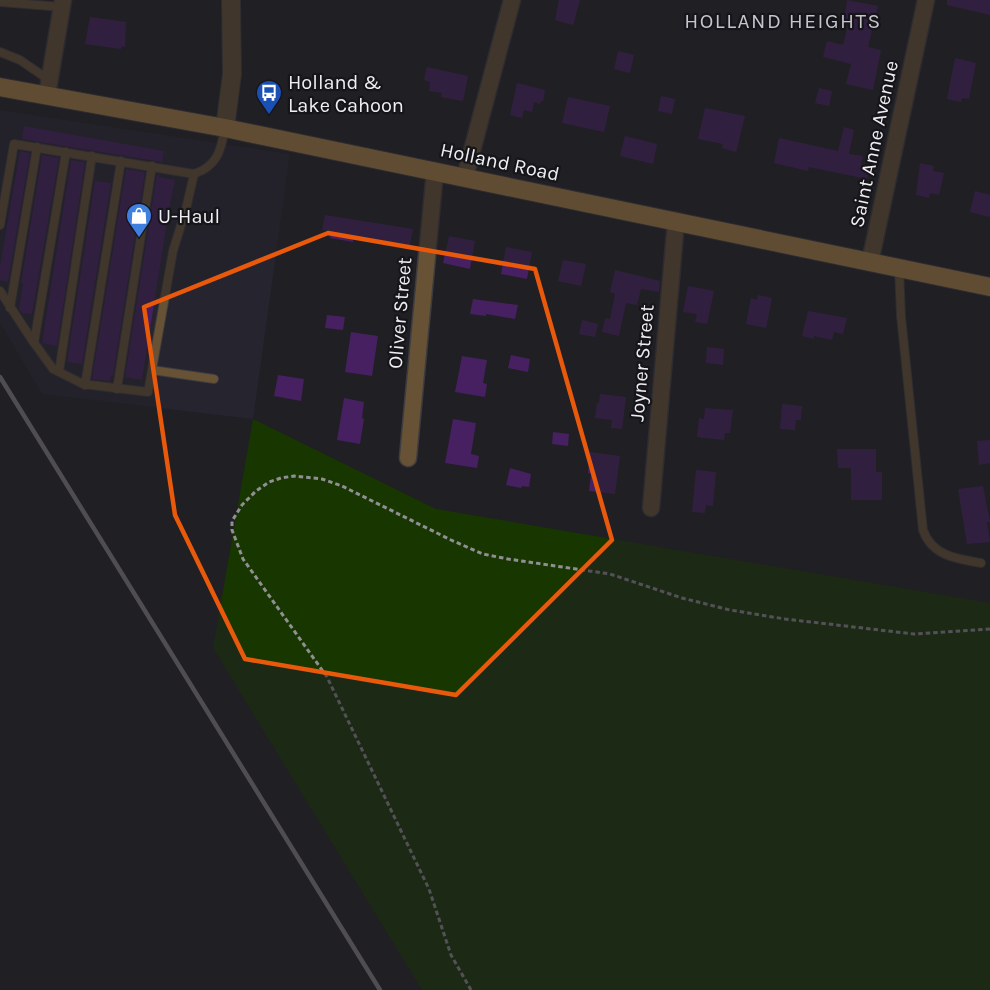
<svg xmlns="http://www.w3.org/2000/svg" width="990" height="990" font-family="Karla,sans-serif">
  <rect width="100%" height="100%" fill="#201f24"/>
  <path fill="#26242f" d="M0,110l290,44 -37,265 -211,-25 -42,-71z"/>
  <path fill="#183600" d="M253,419l183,90 554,94v387h-568l-209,-342z"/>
  <path fill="#462061" d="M559,0h21l-7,25 -18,-5z
    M847,0l31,6 -10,41 13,3 -8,40 -27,-6 5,-20 -28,-7 4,-16 16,4 6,-23 -5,-1z
    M947,0h43v15l-43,-10z
    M90,17l36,5 -1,25 -4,-1v3l-36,-5z
    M618,51l16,4 -4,18 -16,-4z
    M955,58l21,5 -7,36 -7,-1 -1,4 -14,-3z
    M427,67l41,9 -5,25 -22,-4 1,-4 -13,-2 1,-9 -6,-2z
    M517,83l28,7 -2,12 -2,-1 -1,3 -6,-2 -2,10 -8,-2 -2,8 -12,-3z
    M819,88l13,3 -3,15 -14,-3z
    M661,96l14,3 -3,15 -14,-3z
    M568,97l42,9 -6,26 -42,-9z
    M705,108l40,8 -9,36 -14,-4 1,-4 -25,-5z
    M24,126l140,25 -2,11 -140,-23z
    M844,127l10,3 -5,24 14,2 -2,8 8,2 -2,13 -58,-12 -1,4 -34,-8 5,-25 59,13z
    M625,136l32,8 -4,20 -33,-8z
    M20,151l10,2 -22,129 -8,-2v-14z
    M42,155l17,3 -27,156 -10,-1 -3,-4 4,-25 -2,-1z
    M71,160l14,2 -28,184 -15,-3z
    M920,163l14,3 -1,5 11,2 -5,22 -9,-2 -1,5 -13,-3z
    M126,169l19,3 -32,203h-2l-1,6 -18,-2z
    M157,174l3,1 -1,2 16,3 -6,29 -27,171 -17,-3z
    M95,181l16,2 -29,181 -15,-2z
    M975,191l15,4v22l-20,-5z
    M325,215l88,14 -4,20 -56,-10v3l-23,-4 1,-7 -9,-1z
    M449,236l26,5 -5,28 -27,-6z
    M506,247l26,5 -5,27 -26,-5z
    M563,260l23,4 -5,22 -23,-5z
    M615,270l45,11 -1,11 -18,-3 -4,16 -11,-2 -7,33 -17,-4 3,-14 5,1 5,-25 -5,-2z
    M688,286l26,5 -7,33 -12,-2 2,-8 -14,-2z
    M758,295l14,3 -6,30 -20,-4 5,-26 6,2z
    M473,299l45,6 -3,14 -29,-5v2l-16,-2z
    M808,311l39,7 -4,16 -9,-2 -2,8 -18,-4v3l-12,-3z
    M327,315l18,2 -2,13 -18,-2z
    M582,320l16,4 -3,13 -16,-3z
    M351,332l27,4 -6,40 -27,-4z
    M707,347l17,2 -1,16 -17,-2z
    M511,355l19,4 -2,13 -20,-4z
    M462,356l25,4 -4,23 4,1 -2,13 -30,-5z
    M278,375l26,4 -3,22 -27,-5z
    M600,394l26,3 -4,32 -11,-1 1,-8 -17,-2 2,-15h2z
    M344,398l20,4 -2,16 2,1 -4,25 -23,-4z
    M782,404l20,2 -1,14h-5l-1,10 -15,-1z
    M705,408l28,2 -3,23h-5l-1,7 -27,-3 2,-19 5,1z
    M453,419l23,4 -5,31 8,2 -2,12 -32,-5z
    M553,432l16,2 -1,12 -16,-2z
    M990,440v23l-11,2 -2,-24z
    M837,449h39v23h6v28h-31v-32h-13z
    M590,452l30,4 -5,38 -26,-3 2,-17 -3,-1z
    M510,468l21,6 -2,13 -7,-1 -1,2 -15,-3z
    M696,470l20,2 -3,34 -7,-1 -1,8 -13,-1z
    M983,486l7,36h-3l3,20 -23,2 -9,-55z"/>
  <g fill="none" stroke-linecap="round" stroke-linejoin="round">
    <defs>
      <path id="service" d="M0,2l62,5
        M0,52l20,8 29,20
        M0,225l14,-81 180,30c23,-8 27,-23 31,-46
        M899,269l2,47 22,214c9,26 34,29 58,33
        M0,291l32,49 21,29 30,15 65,8 25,-141 13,-42 8,-35
        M10,308l27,-161
        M34,343l32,-191
        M152,370l62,9
        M59,372l33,-216
        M85,385l36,-224
        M117,389l35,-223"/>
      <path id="minor" d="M47,95l16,-95
        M465,177l47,-177
        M870,262l56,-262
        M408,458l27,-287
        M651,508l25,-287"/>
      <path id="tertiary" d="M225,128l7,-54 -1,-74"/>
      <path id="primary" d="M0,87l225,41 765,159"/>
    </defs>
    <use href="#service" stroke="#3d3c41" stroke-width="10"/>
    <use href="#minor" stroke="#3d3c41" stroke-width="19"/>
    <use href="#tertiary" stroke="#3d3c41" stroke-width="20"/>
    <use href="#primary" stroke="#3d3c41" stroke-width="20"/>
    <path stroke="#908f94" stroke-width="3" stroke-dasharray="4.5 3" stroke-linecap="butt" d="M471,990l-20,-35 -22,-66 -102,-212 -84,-118 -11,-29v-9l10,-16 14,-14 13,-9 12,-4 13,-2 28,3 20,7 109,54 32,14 25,5 102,15 72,24 48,12 55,9 129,15 76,-5"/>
    <use href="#service" stroke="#675235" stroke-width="8"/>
    <use href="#minor" stroke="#675235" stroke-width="16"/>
    <use href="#tertiary" stroke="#675235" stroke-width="18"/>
    <use href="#primary" stroke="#ae8444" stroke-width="18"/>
    <path stroke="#87868a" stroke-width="4.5" d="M0,377l380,613"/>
  </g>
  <path d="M0 0H990V990H0ZM328,233l207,36 77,271 -156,155 -211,-36 -70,-144 -31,-208z" fill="#201f24" fill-opacity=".55" fill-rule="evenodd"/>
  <path fill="none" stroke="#e8590c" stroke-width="4.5" stroke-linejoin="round" d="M328,233l207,36 77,271 -156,155 -211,-36 -70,-144 -31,-208z"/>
  <defs>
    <symbol id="bus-pin" viewBox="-11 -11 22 30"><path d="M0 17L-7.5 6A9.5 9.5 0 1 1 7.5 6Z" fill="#1a4fb4" stroke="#16151a"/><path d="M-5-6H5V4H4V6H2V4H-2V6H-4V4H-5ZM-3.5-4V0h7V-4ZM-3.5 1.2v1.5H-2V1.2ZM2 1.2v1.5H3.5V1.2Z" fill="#fff"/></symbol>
    <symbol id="shop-pin" viewBox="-11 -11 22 30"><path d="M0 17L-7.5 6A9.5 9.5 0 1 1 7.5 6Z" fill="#3f7fe0" stroke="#16151a"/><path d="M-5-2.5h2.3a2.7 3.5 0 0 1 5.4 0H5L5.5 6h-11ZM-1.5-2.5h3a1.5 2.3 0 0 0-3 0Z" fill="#fff"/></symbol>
  </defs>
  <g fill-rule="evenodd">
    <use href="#bus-pin" x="254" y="78" width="30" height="40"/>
    <use href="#shop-pin" x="124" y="201" width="30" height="40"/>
  </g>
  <g text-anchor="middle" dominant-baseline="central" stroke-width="4.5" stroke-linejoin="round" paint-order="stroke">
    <g font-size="20" fill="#efeef2" stroke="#16151a" text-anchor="start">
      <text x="288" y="82">Holland &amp;<tspan x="288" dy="23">Lake Cahoon</tspan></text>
      <text x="158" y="216">U-Haul</text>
    </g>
    <g font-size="20" fill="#efeef2" stroke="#16151a">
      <text transform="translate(874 144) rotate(-78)">Saint Anne Avenue</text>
      <text transform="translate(500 162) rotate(12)">Holland Road</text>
      <text transform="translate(400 313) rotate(-85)">Oliver Street</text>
      <text transform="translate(642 363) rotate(-85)">Joyner Street</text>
    </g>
    <g font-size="21" letter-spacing="1.5" fill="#c6c5cc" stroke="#16151a">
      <text x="783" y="21">HOLLAND HEIGHTS</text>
    </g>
  </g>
</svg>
